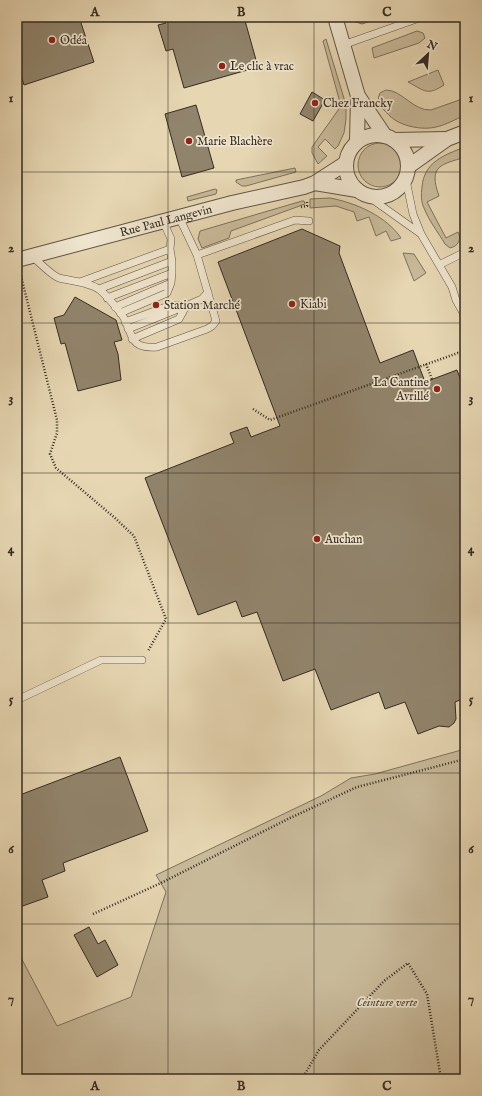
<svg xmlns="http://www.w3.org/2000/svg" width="482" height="1096" font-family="'IM FELL English',serif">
  <rect width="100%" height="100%" fill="#e6d6b2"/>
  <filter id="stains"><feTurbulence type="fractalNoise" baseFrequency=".005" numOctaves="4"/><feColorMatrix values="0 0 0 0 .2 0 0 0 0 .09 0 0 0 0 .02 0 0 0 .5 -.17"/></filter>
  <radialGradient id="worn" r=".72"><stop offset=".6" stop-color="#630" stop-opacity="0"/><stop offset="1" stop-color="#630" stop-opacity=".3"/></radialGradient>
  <path fill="#c8b999" stroke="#7e725d" d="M352,17h30l-20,7 -6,-2z
    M417,31l6,2 2,5 -6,5 -45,15 -2,-10z
    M326,39l20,66v14l-2,14 -6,13 -3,3 -10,-10 -7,8 9,9 -9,8 -6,-11v-6l29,-41 -18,-65z
    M438,70l6,15c-17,11 -19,6 -36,-3z
    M386,90c16,0 27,21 45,20l34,-12v17c-21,10 -32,17 -56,11 -10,-3 -16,-6 -23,-14 -6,-6 -10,-10 -6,-19z
    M358 165a22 22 0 1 1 44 0a22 22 0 1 1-44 0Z
    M465,147v10c-24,8 -37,8 -26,39l-12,6 19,36 12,-6c4,8 0,14 -8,16l-5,-4c-7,-12 -16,-23 -21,-36 -3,-6 -3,-14 -2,-21 2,-25 22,-32 43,-40z
    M295,168l1,4 -50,14h-4l-6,-4v-2z
    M215,189l2,1 -1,4 -28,7 -1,-4z
    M330,198c26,5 56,18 71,40l-10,3 -5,-10 -10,5 -7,-19 -12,4 -3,-9 -18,-6 -26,2v-9z
    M302,201h2l1,3 -74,27 -2,7 -27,10 -4,-9 2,-8z
    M403,253l11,1 12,19 -12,8z
    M465,749v330h-448v-129l40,76 74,-29 35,-105 -10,-17 165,-79 30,-18 24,-4z"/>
  <path fill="#91846c" stroke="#352b21" d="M17,17h62l15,45 -70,23 -7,-22z
    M164,17h80l14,50 -74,21 -11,-39 -7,2 -8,-26 8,-2z
    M312,92l13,8 -12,21 -13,-7z
    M196,105l18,63 -32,9 -17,-63z
    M302,229l38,17 -1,7 41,110 33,-13 12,32 32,-12 8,21v307l-10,4 1,17 -2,4 -5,4 -10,-1 -21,8 -13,-32 -20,7 -6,-17 -48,18 -16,-41 -32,12 -26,-69 -15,5 -6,-16 -38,14 -53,-137 89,-35 -4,-10 17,-6 4,10 29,-11 -62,-164z
    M75,297l41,23 6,20 -8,2 4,12 3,26 -43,11 -13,-48 -4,1 -7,-26 10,-3z
    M120,757l28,74 -85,32 2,8 -23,9 6,17 -31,11v-112z
    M89,927l9,17 7,-4 13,25 -21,12 -23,-42z"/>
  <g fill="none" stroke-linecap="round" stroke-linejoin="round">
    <defs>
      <path id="lane" d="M343,45l79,-28
        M406,180l7,34 8,20 31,53 4,13 9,16
        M369,197l52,37
        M197,255l98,-35 14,1
        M32,256c7,6 19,19 27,22 12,3 31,4 41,12 7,6 20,21 24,28 9,18 6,31 33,29l50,-18 5,-3 4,-5 -19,-66 -18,-38
        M439,265l26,-13
        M80,282l90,-33 1,-10 -8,-18
        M99,289l73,-28 -2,-12
        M107,298l65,-25v-12
        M115,307l56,-24 1,-10
        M120,313l47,-20 4,-10
        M125,322l46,-17 15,1 16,-7 6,-7
        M128,329l55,-22
        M132,339l47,-20 7,-13
        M17,700l84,-40h41"/>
      <g id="street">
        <path d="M335,17l23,79 27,40"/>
        <circle cx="377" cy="166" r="31"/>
        <path d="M394,140l52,-1"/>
        <path d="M357,142l1,-46"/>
        <path d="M409,166l38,-27 18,-7"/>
        <path d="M315,183l42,7"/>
        <path id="s1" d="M17,260l215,-57 72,-16 11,-4 31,-20"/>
      </g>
    </defs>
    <use href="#lane" stroke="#615645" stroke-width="8"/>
    <use href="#street" stroke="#615645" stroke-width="16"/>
    <path stroke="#352b21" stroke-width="2.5" stroke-dasharray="1 2" stroke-linecap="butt" d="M301,207l6,-1v-5
      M21,276l36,144v13l-7,21 6,14 59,50 19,18 32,83 -18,32
      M426,364l6,15
      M253,409l17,11 188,-67 7,1
      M93,914l68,-31 129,-65 67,-31 108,-28
      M302,1079l17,-29 65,-69 24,-18 19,31 14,85"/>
    <use href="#lane" stroke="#efe4cd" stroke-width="7"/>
    <use href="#street" stroke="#efe4cd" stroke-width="14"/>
  </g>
  <path fill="none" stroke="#352b21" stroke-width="1" stroke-opacity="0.55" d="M168,17v1062M314,17v1062M17,172h448M17,323h448M17,473h448M17,623h448M17,773h448M17,924h448"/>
  <g fill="#8f2418" stroke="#efe4cd" stroke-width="1.5">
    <circle cx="52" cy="40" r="4"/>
    <circle cx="222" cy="66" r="4"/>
    <circle cx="315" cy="103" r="4"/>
    <circle cx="189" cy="141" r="4"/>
    <circle cx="292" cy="304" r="4"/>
    <circle cx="156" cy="305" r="4"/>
    <circle cx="437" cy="389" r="4"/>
    <circle cx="317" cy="539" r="4"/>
  </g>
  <g text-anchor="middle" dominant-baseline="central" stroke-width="3.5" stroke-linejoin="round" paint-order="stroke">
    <g font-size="12" fill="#352b21" stroke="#efe4cd" text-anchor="start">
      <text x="60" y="40">Odéa</text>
      <text x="230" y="66">Le clic à vrac</text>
      <text x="323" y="103">Chez Francky</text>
      <text x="197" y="141">Marie Blachère</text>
      <text x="300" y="304">Kiabi</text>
      <text x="164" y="305">Station Marché</text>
      <text x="429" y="382" text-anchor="end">La Cantine<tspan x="429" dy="14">Avrillé</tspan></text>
      <text x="325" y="539">Auchan</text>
    </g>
    <g font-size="12" fill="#352b21" stroke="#efe4cd">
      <text stroke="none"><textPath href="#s1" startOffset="154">Rue Paul Langevin</textPath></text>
    </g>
    <g font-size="12" font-style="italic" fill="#524739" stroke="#efe4cd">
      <text x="387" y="1002">Ceinture verte</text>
    </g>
  </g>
  <rect width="482" height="1096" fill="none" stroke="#e6d6b2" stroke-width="44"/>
  <g transform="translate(428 54) rotate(26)" stroke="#efe4cd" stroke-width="3" paint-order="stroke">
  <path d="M0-3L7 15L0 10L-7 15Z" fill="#352b21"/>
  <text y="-6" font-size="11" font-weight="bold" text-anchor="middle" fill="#352b21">N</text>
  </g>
  <rect x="22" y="22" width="438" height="1052" fill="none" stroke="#352b21" stroke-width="1.5"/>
  <g font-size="13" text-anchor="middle" font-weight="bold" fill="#352b21">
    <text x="95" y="16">A</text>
    <text x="241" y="16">B</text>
    <text x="387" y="16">C</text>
    <text x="11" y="102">1</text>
    <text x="471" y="102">1</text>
    <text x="11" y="252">2</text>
    <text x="471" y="252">2</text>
    <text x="11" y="402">3</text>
    <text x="471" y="402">3</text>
    <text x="11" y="553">4</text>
    <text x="471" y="553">4</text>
    <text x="11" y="703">5</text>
    <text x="471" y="703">5</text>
    <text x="11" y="853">6</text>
    <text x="471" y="853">6</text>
    <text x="11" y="1003">7</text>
    <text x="471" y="1003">7</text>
    <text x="95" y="1090">A</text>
    <text x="241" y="1090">B</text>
    <text x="387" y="1090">C</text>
  </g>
  <rect width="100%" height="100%" filter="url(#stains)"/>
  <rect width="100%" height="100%" fill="url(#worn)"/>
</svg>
